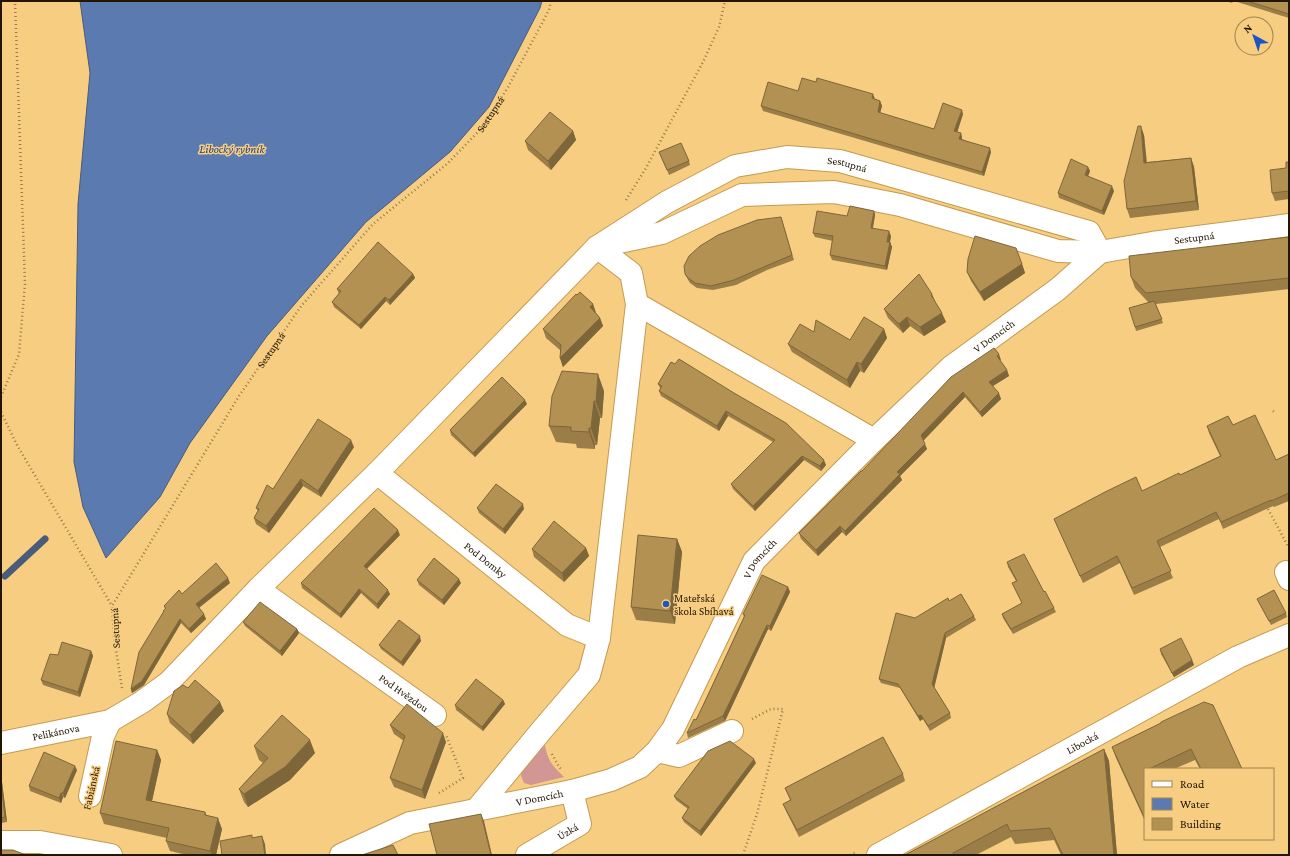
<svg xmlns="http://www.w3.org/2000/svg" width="1290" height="856" font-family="'Crimson Pro',serif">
  <rect width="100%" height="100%" fill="#f7cd82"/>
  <path fill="#d29694" d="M545,745c3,17 8,21 19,32l-33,8 -7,-2 -3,-7 1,-5z"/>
  <path fill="#5b7aaf" stroke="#4a5c7b" d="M80,1h462l-2,7 -51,99 -39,45 -84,70 -99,114 -77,107 -30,54 -54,61 -23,-51 -9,-45 4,-258 12,-131z"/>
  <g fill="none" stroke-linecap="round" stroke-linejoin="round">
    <path stroke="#4a5c7b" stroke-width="7" d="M5,576l40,-37"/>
    <defs>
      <g id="minor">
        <path id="s2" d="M610,244l52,-11 80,-38 92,-3 66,13 158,46 42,1 52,-9 137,-18"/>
        <path d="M637,304l237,136"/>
        <path id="s3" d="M377,473l190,152 32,13"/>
        <path d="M1286,572l3,7"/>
        <path id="s4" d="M258,589l177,126"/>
        <path id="s5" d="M1,743l109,-22 32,-19 26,-19 90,-94 119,-116 220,-226 70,-45 68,-36 52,-9 53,4 249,71 11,20"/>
        <path d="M657,751l22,5 53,-25"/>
        <path d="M90,796l13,-60 7,-15"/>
        <path d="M476,810l65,-79 48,-56 10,-37 38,-334 -6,-31 -34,-26"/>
        <path d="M1,842h39l71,13"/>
        <path id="s6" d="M341,855l69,-32 162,-32 39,-11 29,-13 17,-16 16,-22 81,-168 120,-121 77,-73 107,-78 42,-37"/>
        <path id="s7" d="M527,855l53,-31 -8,-33"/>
        <path id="s8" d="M878,855l360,-198 51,-22"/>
      </g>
    </defs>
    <use href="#minor" stroke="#c39b50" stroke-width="24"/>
    <g stroke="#987b48" stroke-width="2.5" stroke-dasharray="1 3" stroke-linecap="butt">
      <path d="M626,200l20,-32 58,-108 15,-33 6,-26"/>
      <path d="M1,397l18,-43 6,-70 -10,-283"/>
      <path d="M1273,411l1,1"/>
      <path d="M1,412l16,33 95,161"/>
      <path d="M1268,509l21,39"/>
      <path id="s1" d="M122,688l-8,-51 -2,-31 127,-210 63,-91 71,-81 74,-60 32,-33 28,-42 42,-79 2,-9"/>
      <path d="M552,754l7,13 3,3"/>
      <path d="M439,793l24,-15 -17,-43"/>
      <path d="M743,855l14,-41 26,-105h-12l-21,11"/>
      <path d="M850,855l6,-3"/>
    </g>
    <use href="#minor" stroke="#fff" stroke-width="22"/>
  </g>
  <path fill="#9a7d47" d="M1225,1h8l-1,2z
    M1234,1h55v17z
    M875,99l5,2 2,5 -2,7 54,16 29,-15 -6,18 4,1 1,5v1l29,13 -7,24 -221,-65 -2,-5z
    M573,131l3,9 -25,30 -23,-20 -3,-9z
    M1144,135l3,27 44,-4 3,9 5,43 -69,8 -3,-9z
    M659,152l30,9 1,4 -21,10z
    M1289,162v37l-14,2 -3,-8z
    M1088,167l2,4 -2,5 26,15 -10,24 -45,-17 -1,-5z
    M874,211l1,4 -2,13 18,8 -1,6 2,5 -5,23 -55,-10 -2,-5 3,-14 -18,-4 -2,-4 34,-17z
    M781,217l13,43 -27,10 -31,15 -23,5 -16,-2 -7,-5 -3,-5 -2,-4z
    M1289,237v52l-133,15 7,19 -27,8 -1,-4 13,-25 -13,-14 -4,-11z
    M1022,264l3,9 -41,28 -13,-20 -4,-9z
    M413,274l2,4 -25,27 -4,-4 -25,28 -27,-22 -2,-5 7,-8 -2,-5z
    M935,302l11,20 -22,14 -14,-10 -7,7 -15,-15 -4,-9z
    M593,304l3,9 4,5 3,8 -40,41 -3,-9v-8l-14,-12 -3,-9z
    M884,329l3,9 -23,35 -4,-2 -10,17 -58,-36 -4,-8 26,-12 36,8z
    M1001,360l-1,1 7,9 2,6 -16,10 8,13 -19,18 -17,-20 -42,44 4,8 -27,27 2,4 -56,56 -4,-4 -24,24 -17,-17 -2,-6 63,-62z
    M671,362l155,103 -5,6 -17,-11 -49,51 -22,-22 -2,-5 42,-42 -45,-26 -9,15 -58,-35 -2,-5 2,-2 -1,-1 -2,-4z
    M604,391l-2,27h-2l-3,27h-2v4l-18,-1 -1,-4 -20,-2 -7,-16z
    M527,404l-52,53 -24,-22 -1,-5z
    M1233,425l43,35 13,-6v47l-15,6 -1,-1 -50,23 -4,-10 -59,28 13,31 -39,17 -14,-32 -37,20 -26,-57 -3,-7 88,-28 38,-16 40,-19 -11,-23 -2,-7z
    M354,447l-33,50 -18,-11 -34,47 -13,-9 -2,-6 4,-7 -2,-3 17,-19z
    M477,508l47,1 -19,25 -26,-21z
    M400,535l-33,34 23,25 -12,15 -17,-16 -20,25 -39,-30 -1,-5z
    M677,539l5,13 -7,72 -39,-4 -5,-13z
    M586,548l3,8 -25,26 -30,-25 -2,-8z
    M1007,562l37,30 10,16 2,4 -43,22 -10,-16 -1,-4 20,-11 -10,-20 4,-2 -8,-14z
    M417,580l44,3 -17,22 -25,-20z
    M230,583l-31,25 7,11 -15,14 -10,-10 -37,62 -12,8 -1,-4 34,-80 -1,-3 18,-12z
    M788,587l2,5 -19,39 -3,-2 -43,92 -37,17 -1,-5 9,-13 48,-103 -1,-3z
    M1257,599l29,14 1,4 -16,8 -12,-22z
    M949,601l25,15 2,4 -30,18 -12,49 16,26 1,5 -21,13 -7,-12 -3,2 -20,-33 -19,-5 -2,-4 36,-61z
    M243,622l54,7 2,4 -17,23 -37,-30z
    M421,641l-18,25 -22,-17 -2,-4z
    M1160,649l32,11 2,5 -20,12 -13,-23z
    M91,651l2,5 -13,41 -37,-12 -2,-5 17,-25z
    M188,688l36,23 -31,33 -23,-21 -3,-9z
    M503,700l2,4 -22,27 -27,-21 -1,-5z
    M1161,723l81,46h-42l-5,-9 -21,9h-29v52l-29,-63 -4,-11z
    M390,725l56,17 -21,57 -31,-12 -4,-9 14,-37 -10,-7z
    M254,746l61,7 -25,27 -42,27 -4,-5 -5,-13 24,-26 -4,-3z
    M1104,749l5,12 8,94h-56l-7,-15 -39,4 -4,-7 -35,18h-71z
    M157,750l4,10 -9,41 53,11 2,4 15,13 -6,26h-29l-17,-4 -4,-10 1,-3 -63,-14 -4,-11z
    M756,763l-55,73 -17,-14 -2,-4 6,-9 -12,-9 -2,-4z
    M77,770l-12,28 -2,-1 -2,6 -31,-12 -1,-5z
    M1,774l6,48 -6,1z
    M903,774l2,7 -106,56 -13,-26 -3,-7 7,-4 -5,-12z"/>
  <path fill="#7d6639" d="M873,94l2,5 -3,-1z
    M880,101l2,5 -3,11 -1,-5z
    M962,110l1,4 -7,22 -2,-5z
    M1141,126l3,9 3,37 -3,-9z
    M573,131l3,9 -25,30 -3,-9z
    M961,133l1,5 -1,5 -2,-4z
    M990,148l1,4 -7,24 -2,-4z
    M1191,158l3,9 5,43 -3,-9z
    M1088,167l2,4 -3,8 -2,-4z
    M1112,186l2,5 -10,24 -2,-4z
    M874,211l1,4 -3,17 -1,-4z
    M889,231l2,5 -2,10 -2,-4z
    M890,242l2,5 -5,23 -2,-4z
    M1022,264l3,9 -41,28 -4,-9z
    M413,274l2,4 -25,27 -1,-5z
    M932,294l4,9 -5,-8z
    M385,297l1,4 -25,28 -2,-4z
    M593,304l3,9 -6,-6z
    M942,313l4,9 -22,14 -4,-9z
    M907,317l3,9 -7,7 -4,-9z
    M600,318l3,8 -40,41 -3,-9z
    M884,329l3,9 -23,35 -3,-9z
    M999,354l2,6 -2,2 -2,-6z
    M857,362l3,9 -10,17 -3,-8z
    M1007,370l2,6 -18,11 -2,-5z
    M598,374l6,17 -2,27 -6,-16z
    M963,392l2,5 -42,44 -2,-6z
    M999,393l2,6 -19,18 -2,-5z
    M525,400l2,4 -52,53 -2,-4z
    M594,401l6,17 -3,27 -6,-17z
    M726,411l2,5 -9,15 -2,-5z
    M589,428l6,17v4l-6,-17z
    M351,440l3,7 -33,50 -3,-6z
    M925,444l2,5 -27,27 2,4 -56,56 -1,-5 52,-59z
    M802,456l2,4 -49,51 -2,-5z
    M824,460l2,5 -5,6 -1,-5z
    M301,479l2,7 -34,47 -3,-7z
    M523,504l1,5 -19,25 -2,-5z
    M840,526l2,6 -24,24 -2,-6z
    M398,530l2,5 -35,35 -1,-4z
    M677,539l5,13 -7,72 -5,-13z
    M586,548l3,8 -25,26 -2,-9z
    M228,578l2,5 -33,26 -1,-5z
    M459,579l2,4 -17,22 -2,-5z
    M788,587l2,5 -19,39 -1,-5z
    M359,589l2,4 -20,25 -1,-4z
    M388,590l2,4 -12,15 -1,-5z
    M204,614l2,5 -15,14 -2,-4z
    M180,619l1,4 -37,62 -12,8 -1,-4z
    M767,625l1,4 -43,92 -2,-5z
    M297,629l2,4 -17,23 -2,-5z
    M945,633l1,5 -12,51 -2,-5z
    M420,636l1,5 -18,25 -2,-4z
    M91,651l2,5 -13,41 -2,-5z
    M1192,660l2,5 -20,12 -2,-4z
    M503,700l2,4 -22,27 -1,-4z
    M220,702l4,9 -31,33 -3,-9z
    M921,715l2,4 -3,2 -2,-5z
    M443,733l3,9 -21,57 -3,-9z
    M310,740l5,13 -25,27 -42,27 -4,-13z
    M1104,749l5,12 8,94h-3z
    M157,750l4,10 -11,50 -4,-10z
    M754,759l2,4 -55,73 -1,-5z
    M75,766l2,4 -12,28 -2,-5z
    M1,774l6,48 -2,-5 -4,-35z
    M61,793l2,4 -2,6 -2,-5z
    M481,814l3,7 8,34h-1z
    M218,818l4,11 -6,26h-4l-2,-4z
    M262,836l3,8 1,11h-1z"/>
  <path fill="#b39152" stroke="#7d6639" d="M1247,1h42v13z
    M802,78l14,4 1,-4 56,16 -1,4 8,3 -2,11 56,17 9,-26 19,7 -8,21 7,2 -2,6 31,9 -8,24 -221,-66 7,-24 30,9z
    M550,112l23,19 -25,30 -23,-20z
    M1138,126h3l3,37 47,-5 5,43 -69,8 -3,-28z
    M681,143l8,18 -22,9 -8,-18z
    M1071,159l17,8 -3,8 27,11 -10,25 -44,-18z
    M1286,162h3v29l-17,2 -2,-23 16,-2z
    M850,206l24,5 -3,17 18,3 -2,11h3l-5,24 -55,-11 3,-19 -20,-3 4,-22 30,5z
    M781,217l11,38 -26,11 -32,14 -23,6 -16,-3 -7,-5 -3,-4 -1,-8 5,-10 11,-10 18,-11 39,-15z
    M975,236l41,12 6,16 -42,28 -13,-20 1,-13z
    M1289,237v41l-143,15 -15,-16 -2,-21z
    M378,242l35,32 -24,26 -4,-3 -26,28 -27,-23 9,-11 -4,-2z
    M919,274l13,20 -1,1 11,18 -22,14 -13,-10 -8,7 -15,-15z
    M580,292l13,12 -3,3 10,11 -40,40 1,-13 -18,-16 33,-35 1,1z
    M1154,301l8,18 -27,8 -6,-19z
    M864,317l20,12 -23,35 -4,-2 -10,18 -59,-36 12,-20 14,8 2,-12 34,20z
    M994,348l5,6 -2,2 10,14 -18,12 10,11 -19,19 -17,-20 -42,43 4,9 -28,28 3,2 -55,57 -5,-5 -24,24 -17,-17 62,-62h1l89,-94z
    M679,359l55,34 52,30 38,37 -4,6 -18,-10 -49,50 -22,-22 44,-44 -49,-29 -9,15 -58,-35 3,-5 -4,-2 13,-22 4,2z
    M562,371l36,3 -2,28 -2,-1 -3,27h-2v4l-18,-1v-4l-22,-1 3,-30z
    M502,377l23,23 -52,53 -23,-23z
    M1255,415l21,45 13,-6v39l-18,8v-1l-50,22 -5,-10 -59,29 14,30 -39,17 -15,-32 -37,20 -26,-57 51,-27 31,-15 6,14 37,-18 1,2 41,-19 -14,-30 21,-10 5,9z
    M318,419l33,21 -33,51 -17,-12 -35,47 -12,-8 5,-9 -3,-1 11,-23 6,4z
    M496,484l27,20 -20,25 -26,-21z
    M374,508l24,22 -34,36 24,24 -11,14 -18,-15 -19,25 -39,-31z
    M554,521l32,27 -24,25 -30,-24z
    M638,535l39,4 -7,72 -39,-4z
    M1024,554l20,38 1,-1 9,17 -43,21 -9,-15 20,-11 -10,-20 5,-2 -10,-19z
    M434,558l25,21 -17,21 -25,-20z
    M216,563l12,15 -32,26 8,10 -15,15 -9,-10 -38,62 -11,8 8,-37 25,-41h-1l3,-3 -2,-2 15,-16 3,4z
    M762,575l26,12 -18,39 -3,-1 -44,91 -36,17 7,-14 2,1 13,-27 36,-78 -2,-1z
    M1274,590l12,23 -17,8 -12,-22z
    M961,594l13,22 -29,17 -13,51 18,29 -22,13 -7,-11 -3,1 -20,-32 -19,-5 17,-66 19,5 33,-20 1,3z
    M260,602l37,27 -17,22 -37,-29z
    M399,620l21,16 -19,26 -22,-17z
    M1181,638l11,22 -20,13 -12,-24z
    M62,642l29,9 -13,41 -37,-12 9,-26 8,1z
    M476,679l27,21 -21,27 -27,-22z
    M195,680l25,22 -30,33 -23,-21 7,-23 9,-6 5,3z
    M1204,702l9,3 29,64h-41l-10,-20 -40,19v1h-6v50l-33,-72 49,-24v-1z
    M407,704l36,29 -21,57 -32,-12 15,-42 -15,-11z
    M282,715l28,25 -25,27 -41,27 -5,-5 29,-31 -14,-12z
    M883,737l20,37 -106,56 -14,-26 8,-4 -6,-12z
    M116,741l41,9 -11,50 59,12v3l13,3 -8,33 -44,-10 3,-13 -69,-15z
    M730,741l24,18 -54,72 -18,-13 7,-11 -15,-11 34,-45z
    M1104,749l10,106h-51l-13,-27 -40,3 -3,-7 -54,29 1,2h-49z
    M44,752l31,14 -12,27h-2l-2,5 -30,-12z
    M1,782l4,35 -4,1z
    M481,814l10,41h-54l-8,-31z
    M252,835v3l10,-2 3,19h-43l-2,-14z
    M393,845l5,10h-36z
    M1,850h12l13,5h-25z"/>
  <circle fill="#1b56c2" stroke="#f7cd82" stroke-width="1.5" cx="666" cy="604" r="4"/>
  <g text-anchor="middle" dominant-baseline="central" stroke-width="3" stroke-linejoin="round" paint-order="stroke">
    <g font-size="11" fill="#221601" stroke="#f7cd82">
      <text stroke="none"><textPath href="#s1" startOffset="708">Sestupná</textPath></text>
      <text stroke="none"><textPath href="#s5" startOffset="1066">Sestupná</textPath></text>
      <text stroke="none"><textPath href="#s2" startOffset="603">Sestupná</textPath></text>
      <text stroke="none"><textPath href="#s6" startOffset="880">V Domcích</textPath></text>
      <text stroke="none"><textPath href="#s1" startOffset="384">Sestupná</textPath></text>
      <text stroke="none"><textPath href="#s3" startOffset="139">Pod Domky</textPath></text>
      <text stroke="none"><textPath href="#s6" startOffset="556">V Domcích</textPath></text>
      <text transform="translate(115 628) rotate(-93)">Sestupná</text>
      <text stroke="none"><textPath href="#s4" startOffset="179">Pod Hvězdou</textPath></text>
      <text stroke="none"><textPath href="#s5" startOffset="56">Pelikánova</textPath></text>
      <text stroke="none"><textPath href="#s8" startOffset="233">Libocká</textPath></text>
      <text transform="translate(91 788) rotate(-77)">Fabiánská</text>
      <text stroke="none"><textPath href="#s6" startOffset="208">V Domcích</textPath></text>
      <text stroke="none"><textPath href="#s7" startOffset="47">Úzká</textPath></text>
    </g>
    <g font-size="11" fill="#221601" stroke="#f7cd82" text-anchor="start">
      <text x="674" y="598">Mateřská<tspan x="674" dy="13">škola Sbíhavá</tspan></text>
    </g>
    <g font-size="12" font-style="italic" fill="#1d4184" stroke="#f7cd82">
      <text x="232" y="149">Libocký rybník</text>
    </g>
  </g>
  <rect width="1290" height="856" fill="none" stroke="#221601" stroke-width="4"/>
  <rect x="1144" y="768" width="130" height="72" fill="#f7cd82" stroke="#a2844e"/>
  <rect x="1152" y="781" width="20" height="6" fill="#ffffff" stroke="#a2844e"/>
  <text x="1180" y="788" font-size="12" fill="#221601">Road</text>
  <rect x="1152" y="798" width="20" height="12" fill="#5b7aaf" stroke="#a2844e"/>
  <text x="1180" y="808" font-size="12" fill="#221601">Water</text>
  <rect x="1152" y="818" width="20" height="12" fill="#b39152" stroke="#a2844e"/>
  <text x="1180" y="828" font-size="12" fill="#221601">Building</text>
  <g transform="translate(1254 36) rotate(320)"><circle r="19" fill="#f7cd82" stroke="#a2844e"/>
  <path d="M0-3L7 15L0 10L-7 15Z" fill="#1b56c2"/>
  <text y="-6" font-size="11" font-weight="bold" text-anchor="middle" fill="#221601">N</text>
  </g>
</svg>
